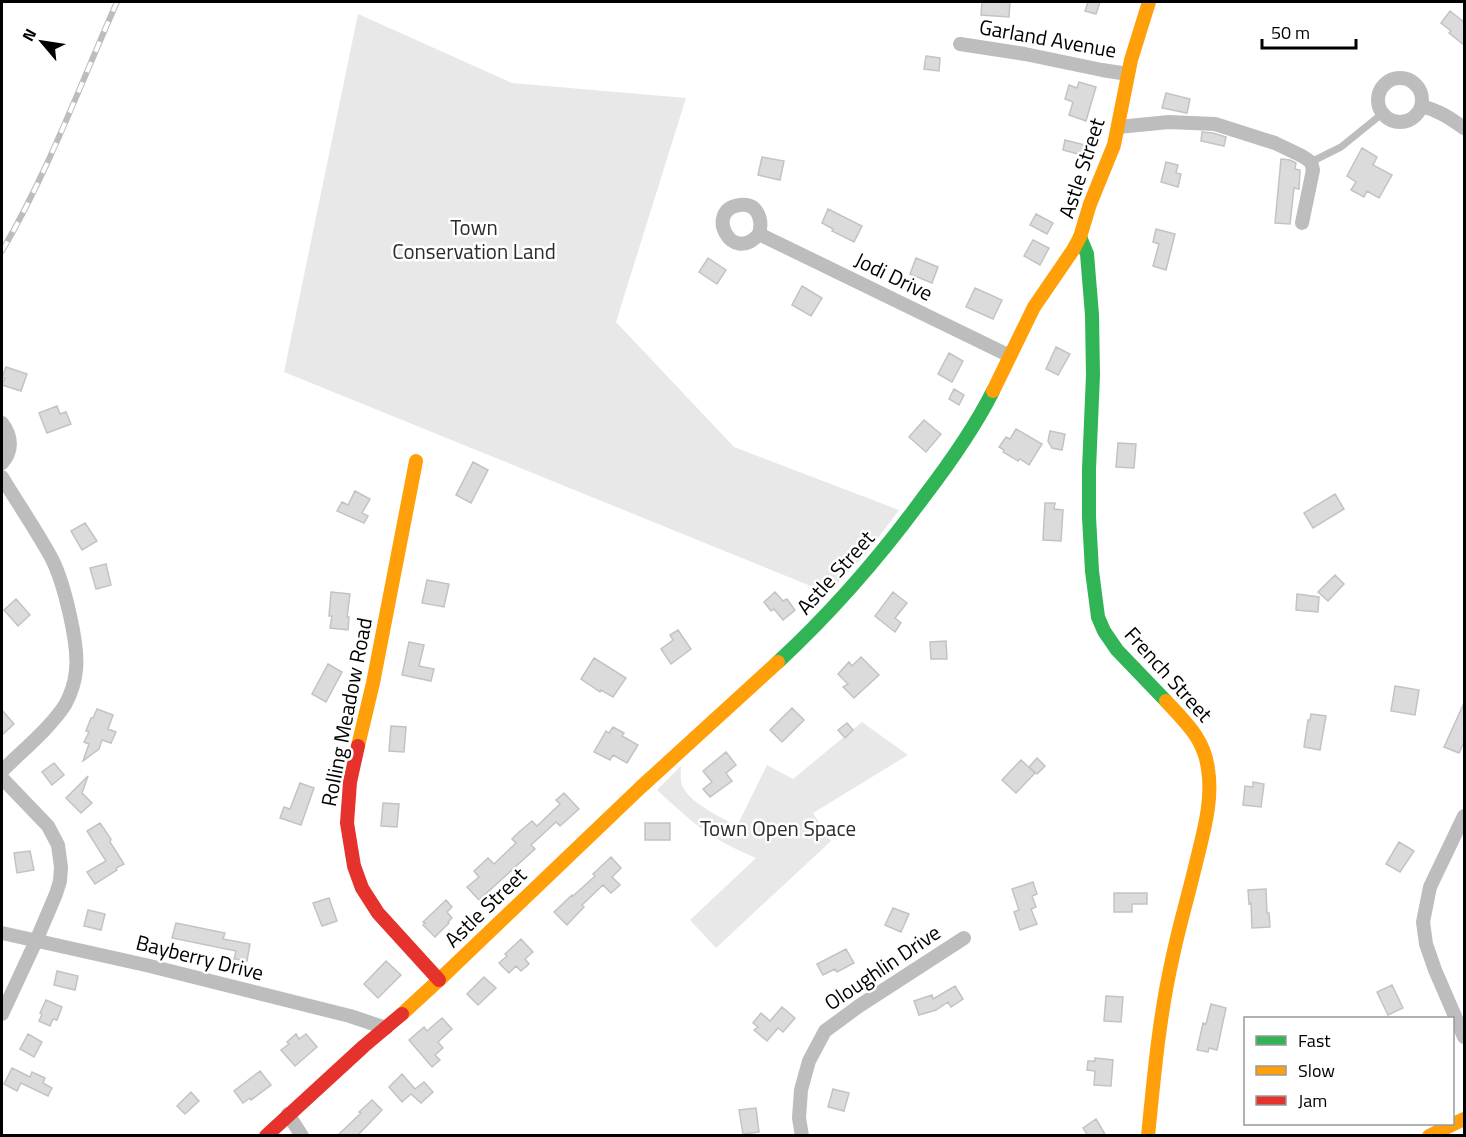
<svg xmlns="http://www.w3.org/2000/svg" width="1466" height="1137" font-family="'Titillium Web',sans-serif">
  <rect width="100%" height="100%" fill="#fff"/>
  <path fill="#e8e8e8" d="M358,14l154,69 174,15 -70,224 118,125 165,63 -34,45 -37,38 -544,-221z
    M862,722l46,33 -95,58 18,28 -115,107 -26,-28 66,-62c-23,-10 -44,-20 -63,-36 -12,-10 -24,-21 -36,-32l24,-24c0,7 -1,13 1,19 7,18 39,32 55,41l30,-61 26,14z"/>
  <path fill="#dbdbdb" stroke="#c3c3c3" stroke-width="1.5" d="M982,2h28l-1,15 -28,-2z
    M1088,2h12l-4,12 -11,-3z
    M1450,11l14,11v23l-15,-12 2,-2 -10,-8z
    M926,56l14,2 -1,13 -15,-2z
    M1079,82l17,5 -10,34 -17,-6 4,-13 -8,-3 4,-14 8,3z
    M1166,93l24,6 -3,14 -25,-5z
    M1202,132l11,1 13,4 -2,9 -23,-5z
    M1065,140l20,5 -3,10 -19,-5z
    M1362,148l15,9 -4,8 19,10 -13,23 -12,-7 -3,6 -13,-7 5,-8 -9,-6z
    M762,157l22,4 -4,19 -22,-5z
    M1281,159l9,1 6,3 -1,6 5,1 -1,19 -5,-1 -4,36 -15,-1z
    M1166,162l12,3 -2,8 5,1 -3,13 -17,-5z
    M828,209l34,17 -8,16 -22,-11 1,-2 -11,-6z
    M1036,214l17,9 -6,11 -17,-9z
    M1156,229l19,5 -9,36 -13,-4 6,-22 -6,-2z
    M1033,240l16,8 -9,17 -16,-9z
    M708,258l18,12 -9,14 -18,-12z
    M916,258l22,9 -6,16 -22,-9z
    M802,286l20,12 -11,18 -19,-11z
    M975,288l27,12 -9,19 -27,-12z
    M1056,347l14,7 -12,21 -12,-6z
    M949,353l14,8 -11,21 -14,-8z
    M6,367l21,7 -6,17 -19,-6 3,-7 -3,-1z
    M954,389l10,6 -5,10 -10,-6z
    M57,406l3,8 6,-2 5,12 -24,9 -8,-20z
    M924,420l17,14 -15,18 -17,-15z
    M1016,429l26,15 -13,21 -9,-6 -2,2 -15,-9 1,-2 -5,-3 7,-10 4,2z
    M1050,431l15,3 -3,16 -10,-2 -4,-7z
    M1118,443l18,1 -2,24 -18,-1z
    M473,462l15,8 -17,33 -15,-8z
    M355,491l15,8 -8,14 6,3 -4,7 -27,-12 5,-9 6,3z
    M1335,494l9,15 -31,19 -9,-15z
    M1045,503h10l-1,6 9,1 -2,31 -18,-1z
    M85,523l12,18 -15,9 -11,-19z
    M106,564l5,21 -15,4 -6,-21z
    M1335,575l9,9 -16,17 -10,-9z
    M427,580l22,4 -5,23 -22,-4z
    M331,592l19,2 -3,23h2l-1,13 -18,-2 2,-12h-3z
    M775,592l8,9 4,-2 8,11 -12,10 -9,-11 -3,2 -7,-9z
    M893,592l14,11 -12,15 6,5 -6,9 -20,-16z
    M1297,594l22,3 -1,15 -22,-2z
    M16,599l14,16 -12,11 -14,-16z
    M678,630l13,19 -20,15 -10,-15 12,-9 -3,-5z
    M946,641l1,18h-16l-1,-17z
    M409,642l15,3 -5,21 15,3 -3,12 -29,-6z
    M861,657l18,18 -25,23 -11,-11 5,-3 -10,-10 11,-12 3,4z
    M594,658l32,20 -13,19 -12,-7 -1,2 -19,-13z
    M328,664l14,8 -16,30 -14,-8z
    M1395,686l24,4 -4,25 -24,-4z
    M1464,703v39l-5,11 -15,-6z
    M792,708l12,12 -22,22 -12,-12z
    M97,709l16,6 -5,14 8,3 -5,11 -9,-3 -3,9 -16,12 6,-17 -5,-2 5,-10 -3,-1 5,-13h2z
    M2,710l12,14 -12,11z
    M1311,714l15,2 -6,34 -16,-3 4,-27h2z
    M847,723l6,7 -8,8 -7,-8z
    M391,726l15,1 -2,25 -15,-1z
    M613,727l11,6 -2,3 16,9 -11,18 -14,-8 -3,5 -16,-8 12,-21 3,2z
    M726,752l10,13 -10,8 6,8 -22,16 -7,-8 9,-7 -9,-11z
    M1037,758l8,8 -8,8 -8,-7z
    M1021,760l14,13 -19,20 -14,-13z
    M54,763l10,12 -12,10 -10,-13z
    M88,776l-6,17 10,10 -11,10 -15,-15z
    M1253,782l11,2 -3,23 -18,-2 2,-19 8,1z
    M300,783l14,5 -13,37 -21,-7 4,-11 6,2z
    M564,793l15,16 -19,17 -4,-4 -25,23 4,4 -56,51 -12,-13 12,-10 -5,-6 14,-13 6,6 22,-21 -4,-4 7,-7 13,-11 5,5 23,-22 -4,-4z
    M383,803l16,1 -2,23 -16,-1z
    M100,823l11,16 -1,3 14,22 -8,4 1,2 -22,14 -8,-12 19,-11 -19,-30z
    M645,823h25v17h-25z
    M1399,842l15,9 -14,21 -14,-8z
    M30,851l4,19 -17,3 -3,-20z
    M611,857l10,11 -9,9 8,8 -9,8 -8,-8 -21,20 2,2 -17,18 -13,-13 18,-17 1,1 22,-20 -2,-2z
    M1033,882l4,12 -5,2 4,11 -5,2 6,15 -17,6 -6,-18 5,-2 -7,-21z
    M1266,889l1,24h2l1,14 -18,1 -1,-25 -2,1 -1,-14z
    M1114,893h33v11h-15v8h-18z
    M329,898l8,23 -15,5 -9,-23z
    M446,900l6,7 -5,5 5,6 -4,4 1,1 -14,14 -12,-12 2,-2 -2,-1z
    M893,908l16,6 -8,18 -16,-7z
    M88,910l17,4 -4,16 -17,-4z
    M176,923l49,10 -2,6 27,5 -3,17 -13,-2 2,-8 -64,-13z
    M521,939l12,13 -8,7 4,5 -8,7 -5,-5 -7,7 -10,-10 8,-7 -2,-2z
    M846,949l8,14 -17,9 -2,-3 -12,6 -6,-11z
    M386,961l15,14 -23,23 -14,-14z
    M57,971l21,5 -3,14 -21,-5z
    M484,977l12,11 -18,17 -11,-11z
    M1392,985l11,23 -15,7 -11,-23z
    M955,986l8,13 -12,8 -3,-5 -12,8 -17,5 -5,-14 18,-6 1,4z
    M1106,996l17,1 -2,25 -17,-1z
    M46,1000l16,7 -5,13 -4,-1 -3,7 -11,-5 3,-7 -2,-1z
    M1211,1004l15,4 -9,42 -8,-2 -1,4 -11,-2 6,-27 3,1z
    M782,1007l13,11 -12,14 -5,-4 -11,13 -13,-11 4,-3 -5,-4 8,-10 9,8z
    M442,1018l10,11 -14,13 5,6 -8,7 5,5 -8,7 -23,-27 15,-13 3,4z
    M28,1034l14,8 -8,15 -14,-8z
    M296,1034l3,5 7,-5 11,13 -22,19 -14,-16 8,-6 -2,-2z
    M1095,1058l18,2 -2,26 -17,-1 1,-14 -8,-1 1,-9h7z
    M12,1068l18,9 2,-5 13,6 -2,5 9,5 -4,8 -27,-13 -4,8 -13,-7z
    M260,1071l11,14 -20,15 -1,-2 -7,5 -9,-12z
    M402,1074l13,15 9,-7 9,10 -12,11 -10,-9 -9,8 -13,-15z
    M833,1089l16,4 -5,18 -16,-4z
    M191,1092l8,9 -14,13 -8,-8z
    M372,1100l10,10 -25,26h-20l24,-23 -2,-1z
    M756,1108l3,24 -16,2 -4,-24z
    M1096,1119l10,17h-18l-5,-8z"/>
  <g fill="none" stroke-linecap="round" stroke-linejoin="round">
    <path stroke="#bdbdbd" stroke-width="7" d="M1311,162l30,-15 42,-34"/>
    <path stroke="#bdbdbd" stroke-width="14" d="M960,44l65,10 77,16 26,4
      M1378 100a22 22 0 1 1 44 0a22 22 0 1 1-44 0Z
      M1421,106c17,4 29,12 43,22
      M1118,127l51,-5 46,2 60,19 27,13 9,6 2,8 -11,53
      M759,234c-28,32 -55,-25 -19,-29 18,-2 23,15 19,29l251,122
      M2,423c10,13 11,28 0,40
      M2,477c16,27 35,54 50,82 12,24 27,85 24,111 -1,12 -5,24 -11,35 -15,23 -43,46 -63,66
      M2,778l46,48 10,19 3,22 -1,14 -4,13 -20,47 -34,73
      M1464,816l-34,71 -7,35 3,22 9,26 29,67
      M2,933l148,33 200,50 36,12
      M288,1114l14,22
      M802,1136l-3,-18 2,-28 8,-29 16,-30 34,-25 105,-68"/>
    <path stroke="#30b455" stroke-width="14" d="M1080,237l7,17 5,61 1,60 -4,94v48l3,54 6,46 6,14 13,19 49,51
      M778,662c55,-51 101,-104 145,-164 26,-34 51,-69 70,-107"/>
    <path stroke="#ff9f0a" stroke-width="14" d="M993,391l41,-84 39,-57 7,-13 10,-33 24,-59 17,-85 18,-58
      M358,746l15,-63 43,-222
      M402,1014l37,-34 202,-193 137,-125
      M1148,1136c6,-59 11,-118 24,-176 7,-34 17,-67 25,-101 7,-29 16,-60 11,-90 -4,-31 -22,-46 -42,-68
      M1429,1136l35,-17"/>
    <path stroke="#e5322d" stroke-width="14" d="M358,746l-8,36 -3,41 7,43 8,22 16,25 61,67
      M266,1136l98,-90 38,-32"/>
    <defs>
      <path id="rail" d="M2,251c46,-79 78,-166 115,-249"/>
    </defs>
    <use href="#rail" stroke="#bdbdbd" stroke-width="6"/>
    <use href="#rail" stroke="#fff" stroke-width="4" stroke-dasharray="11" stroke-linecap="butt"/>
  </g>
  <g text-anchor="middle" dominant-baseline="central" stroke-width="5" stroke-linejoin="round" paint-order="stroke">
    <g font-size="21" fill="#000" stroke="#fff">
      <text transform="translate(1048 38) rotate(10)">Garland Avenue</text>
      <text transform="translate(1081 168) rotate(-72)">Astle Street</text>
      <text transform="translate(894 276) rotate(26)">Jodi Drive</text>
      <text transform="translate(835 572) rotate(-48)">Astle Street</text>
      <text transform="translate(1169 674) rotate(48)">French Street</text>
      <text transform="translate(346 712) rotate(-79)">Rolling Meadow Road</text>
      <text transform="translate(485 907) rotate(-44)">Astle Street</text>
      <text transform="translate(200 957) rotate(14)">Bayberry Drive</text>
      <text transform="translate(882 967) rotate(-34)">Oloughlin Drive</text>
    </g>
    <g font-size="21" fill="#2c2c2c" stroke="#fff">
      <text x="474" y="227">Town<tspan x="474" dy="24">Conservation Land</tspan></text>
      <text x="778" y="828">Town Open Space</text>
    </g>
  </g>
  <rect width="1466" height="1137" fill="none" stroke="#000000" stroke-width="6"/>
  <rect x="1244" y="1017" width="210" height="108" fill="#ffffff" stroke="#999999" stroke-width="1.5"/>
  <rect x="1256" y="1036" width="30" height="9" fill="#30b455" stroke="#999999" stroke-width="1.5"/>
  <text x="1298" y="1047" font-size="18" fill="#000000">Fast</text>
  <rect x="1256" y="1066" width="30" height="9" fill="#ff9f0a" stroke="#999999" stroke-width="1.5"/>
  <text x="1298" y="1077" font-size="18" fill="#000000">Slow</text>
  <rect x="1256" y="1096" width="30" height="9" fill="#e5322d" stroke="#999999" stroke-width="1.5"/>
  <text x="1298" y="1107" font-size="18" fill="#000000">Jam</text>
  <g transform="translate(42 42) rotate(299)" stroke="#ffffff" stroke-width="4.5" paint-order="stroke">
  <path d="M0-4.5L10 22L0 15L-10 22Z" fill="#000000"/>
  <text y="-9" font-size="16" font-weight="bold" text-anchor="middle" fill="#000000">N</text>
  </g>
  <path d="M1262 39v9h94v-9" fill="none" stroke="#000000" stroke-width="3"/>
  <text x="1271" y="39" font-size="18" fill="#000000" stroke="#ffffff" stroke-width="4.5" paint-order="stroke">50 m</text>
</svg>
